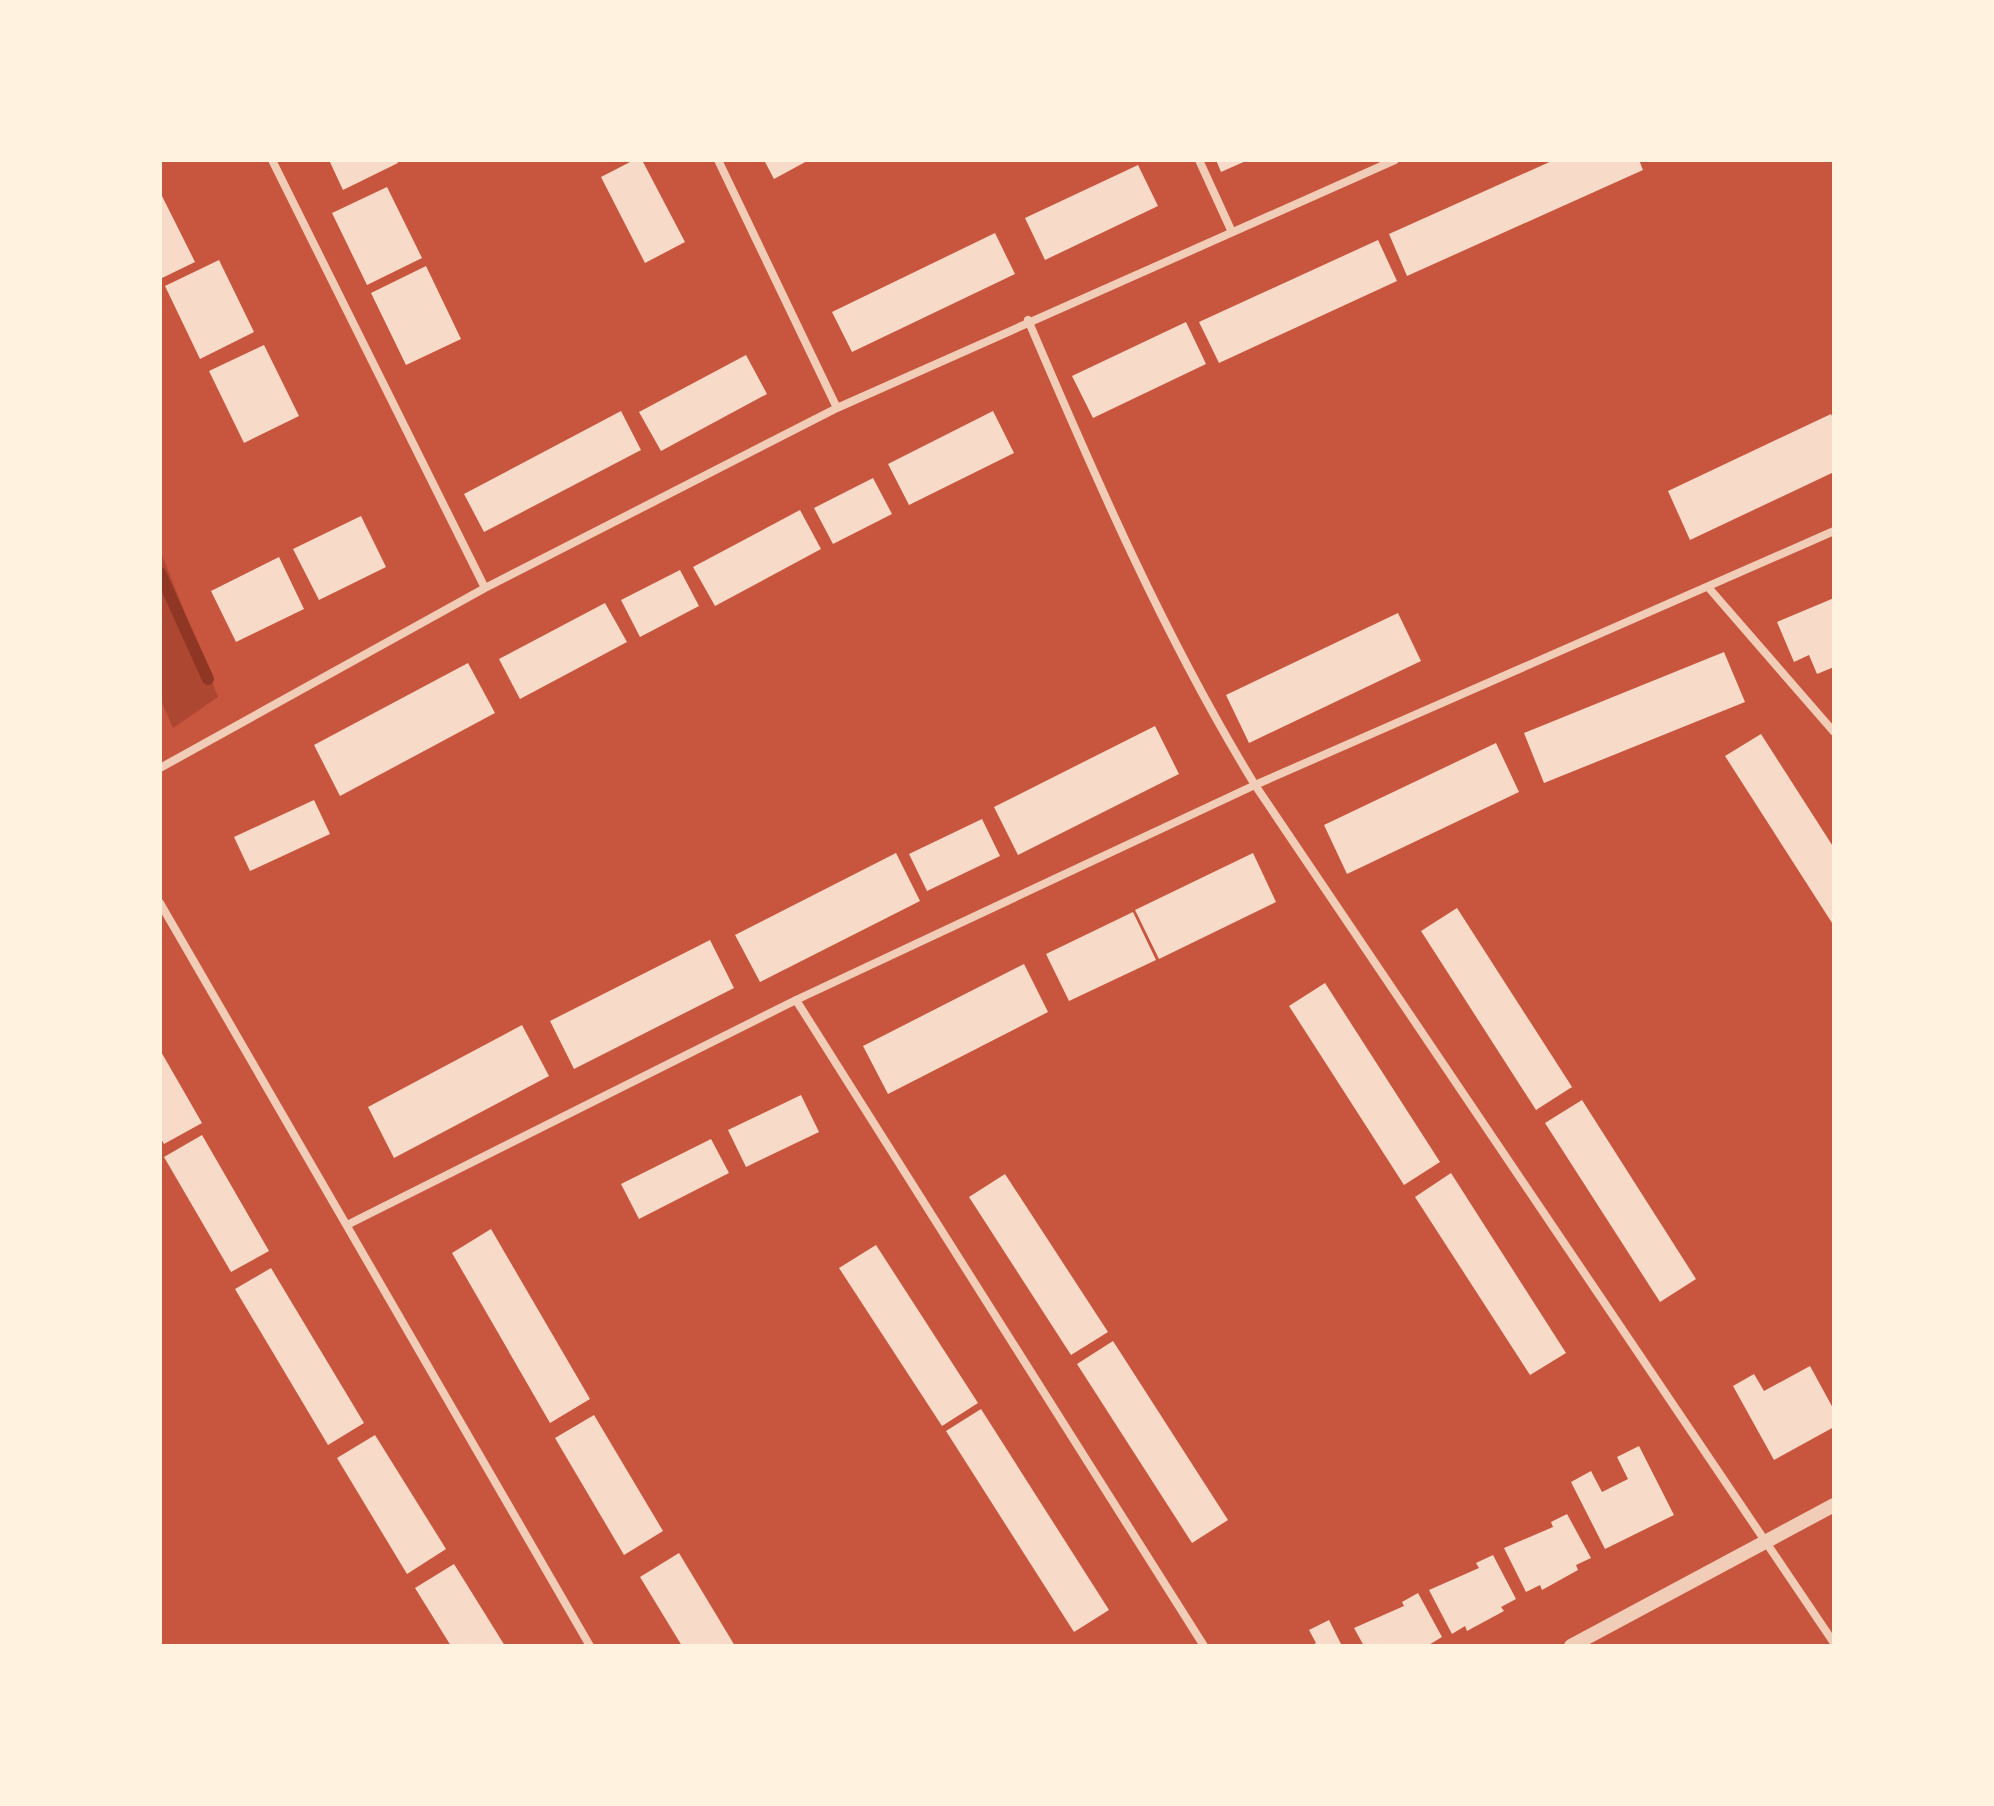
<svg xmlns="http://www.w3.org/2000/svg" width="1994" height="1806" font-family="Rubik,sans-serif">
  <rect width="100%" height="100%" fill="#c8553d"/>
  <path fill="#ae4732" d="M160,550l58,147 -45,31 -13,-30z"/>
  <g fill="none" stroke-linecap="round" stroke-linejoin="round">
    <path stroke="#8f3625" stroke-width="12" d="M160,573l48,106"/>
  </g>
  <path fill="#f7dbc8" d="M329,160h67l2,3 -55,27z
    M634,160h8l43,82 -40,21 -44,-86z
    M764,160h45l-35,19z
    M1216,160h32l-27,12z
    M1554,160h85l4,10 -236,106 -18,-42z
    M1138,165l20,41 -113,54 -20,-42z
    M387,187l35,71 -55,27 -35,-72z
    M160,192l35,70 -35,17z
    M995,233l20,41 -163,78 -20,-40z
    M1378,240l19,41 -178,82 -20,-41z
    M219,260l35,72 -54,27 -35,-73z
    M426,266l35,73 -55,26 -35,-72z
    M1186,322l20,42 -113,54 -21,-42z
    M264,345l35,71 -55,27 -35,-72z
    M746,355l21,39 -106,57 -22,-39z
    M621,411l20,39 -157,82 -20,-38z
    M993,411l21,42 -105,52 -21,-41z
    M1831,414l3,7v51l-144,68 -22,-49z
    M873,478l19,36 -59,30 -19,-36z
    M800,510l21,39 -106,57 -22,-39z
    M361,516l25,51 -67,33 -26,-51z
    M279,557l25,52 -68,33 -25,-51z
    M680,570l19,36 -59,31 -19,-37z
    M1834,598v69l-17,7 -8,-19 -15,7 -17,-40z
    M605,603l22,39 -107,57 -21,-40z
    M1398,613l23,48 -172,82 -23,-48z
    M1724,652l21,50 -201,81 -20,-50z
    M468,663l27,50 -155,83 -26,-51z
    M1155,726l24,48 -161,81 -24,-48z
    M1761,734l73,114v78l-109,-170z
    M1496,743l23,49 -172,82 -23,-49z
    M314,800l16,34 -80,37 -16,-34z
    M982,819l18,37 -73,35 -18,-37z
    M896,853l24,48 -160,81 -25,-47z
    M1253,853l23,49 -117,57 -24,-49z
    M1457,908l115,179 -36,23 -115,-179z
    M1133,912l23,48 -87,41 -23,-47z
    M710,940l24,48 -160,81 -24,-48z
    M1024,964l24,48 -160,82 -25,-48z
    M1325,983l115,179 -36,23 -115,-179z
    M522,1025l27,51 -155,82 -26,-51z
    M160,1050l42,73 -38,21 -4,-7z
    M801,1095l18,37 -73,35 -18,-37z
    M1582,1100l114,179 -36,23 -115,-179z
    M202,1135l67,116 -38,21 -67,-115z
    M711,1139l18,34 -90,46 -18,-35z
    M1451,1173l115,180 -36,22 -115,-178z
    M1005,1174l103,158 -37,23 -102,-158z
    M491,1229l99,170 -40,24 -98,-170z
    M876,1245l102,158 -36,23 -103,-158z
    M271,1268l93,155 -36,22 -93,-156z
    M1113,1341l115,179 -36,23 -115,-179z
    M1810,1366l24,44v17l-60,33 -41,-74 21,-12 10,17z
    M981,1409l128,201 -35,22 -128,-201z
    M594,1415l69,116 -39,24 -69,-117z
    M375,1435l71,114 -39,25 -70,-116z
    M1639,1446l35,69 -69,34 -34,-67 20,-11 11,21 26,-13 -11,-22z
    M1567,1514l24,44 -15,7 2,5 -36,20 -2,-5 -14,7 -22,-44 49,-21 -2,-5z
    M679,1553l56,93h-53l-42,-69z
    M1493,1555l23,44 -15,8 3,4 -37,20 -2,-5 -13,8 -23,-44 50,-22 -3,-5z
    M454,1564l51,82h-54l-36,-58z
    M1418,1593l24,44 -15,9h-63l-10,-18 50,-22 -2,-4z
    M1329,1620l13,26h-31l5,-3 -7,-13z"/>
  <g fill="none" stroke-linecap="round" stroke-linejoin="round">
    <path stroke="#f1ccb7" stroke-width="8" d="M272,160l213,428
      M718,160l119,248
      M1199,160l32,70
      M1028,320c68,159 137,318 227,465l579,858
      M1708,587l126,145
      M160,768l325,-180 352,-180 558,-248
      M160,903l430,743
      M796,1000l408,646
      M349,1224l447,-224 459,-215 579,-254"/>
    <path stroke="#f1ccb7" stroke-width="14" d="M1571,1646l263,-141"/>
  </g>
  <rect width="1994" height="1806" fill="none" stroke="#fff3e0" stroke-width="324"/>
</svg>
